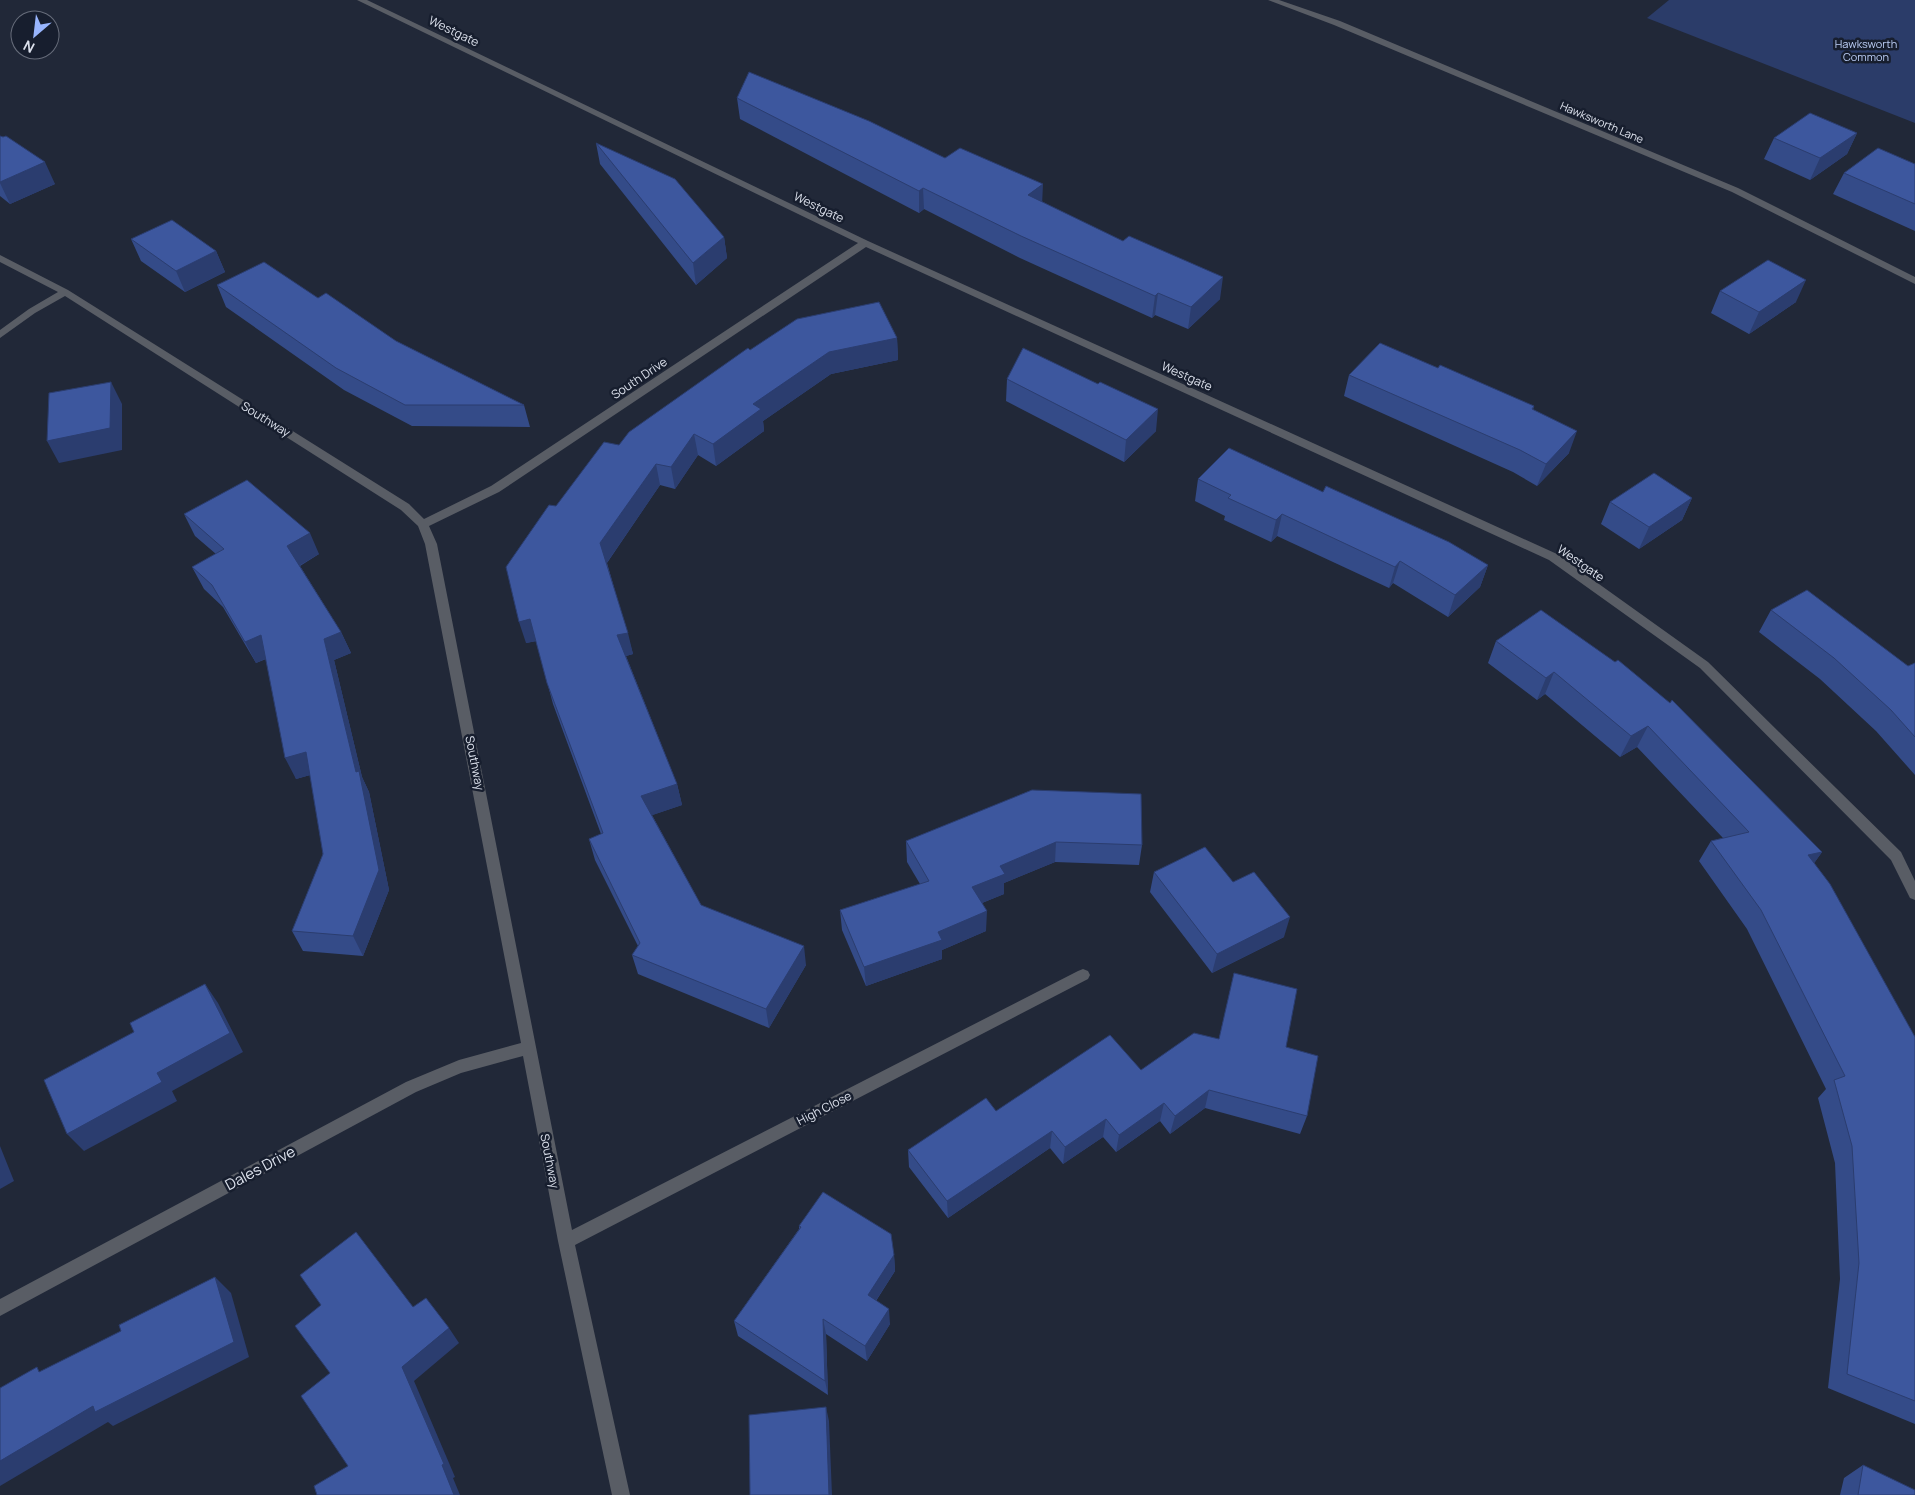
<svg xmlns="http://www.w3.org/2000/svg" width="1915" height="1495" font-family="Manrope,sans-serif">
  <rect width="100%" height="100%" fill="#212838"/>
  <path fill="#2b3c69" d="M1669,0h246v123l-268,-105z"/>
  <g fill="none" stroke-linecap="round" stroke-linejoin="round">
    <path fill="#595d65" fill-rule="evenodd" d="M357,0h10l501,241 689,313 151,108 193,190 14,29v19l-5,-2 -19,-38 -191,-192 -151,-108 -683,-313 -367,245 -70,34 8,18 135,686 506,-259 5,-2 5,2 2,4 -2,4 -513,266 55,250h-18l-54,-254 -35,-185 -62,17 -45,19 -416,224v-17l406,-217 53,-22 62,-17 -96,-499 -7,-18 -17,-16 -336,-214 -30,17 -35,25v-8l29,-21 29,-17 -58,-30v-7l68,35 341,214 15,15 67,-33 367,-243z"/>
    <path fill="#595d65" fill-rule="evenodd" d="M1268,0h11l61,21 398,167 177,89v7l-183,-92 -398,-167z"/>
  </g>
  <path fill="#344b88" d="M737,98l208,60 98,44 177,97 -32,30 -33,-14 -3,3 -132,-60 -96,-49 -5,4 -179,-94z
    M1857,133l-10,21 -37,26 -46,-21 10,-21z
    M0,136l3,1 52,47 -45,20 -10,-8z
    M596,143l128,94 3,21 -31,27 -96,-121z
    M1915,164v67l-82,-37 11,-21z
    M131,239l85,12 9,21 -40,20 -44,-31z
    M217,285l101,13 78,43 128,64 6,22 -118,-1 -68,-36 -118,-83z
    M1720,291l76,11 -47,32 -38,-21z
    M897,338l1,22 -67,14 -68,47 1,10 -48,35 -18,-11 -23,34 -15,-4 -53,78 26,91 -7,2 51,128 5,21 -30,10 49,90 105,60 -37,63 -131,-54 -6,-19 6,-9 -43,-86 -6,-21 12,-5 -48,-130 -17,-63 -10,2 30,-137 63,-61 131,-95z
    M1438,368l96,38 -1,4 36,43 -32,33 -24,-14 -169,-76 5,-21z
    M1007,379l91,5 58,47 -32,31 -118,-61z
    M1198,479l125,13 165,73 -8,22 -32,30 -55,-34 -4,5 -112,-52 -6,6 -47,-22 1,-4 -30,-15z
    M1692,498l-10,22 -43,29 -38,-25 9,-22z
    M184,514l135,40 -19,12 41,66 10,21 -17,7 28,117 7,15 20,98 -26,66 -60,-5 -11,-20 31,-77 -13,-79 -14,4 -30,-120 -10,4 -33,-56 -19,-18 -12,-22 24,-13 -21,-18z
    M1541,610l281,242 -8,11 101,174v387l-87,-36 12,-109 -5,-116 -17,-65 8,-9 -79,-160 -48,-68 12,-20 12,-3 -86,-91 -17,10 -75,-63 -8,6 -49,-37 8,-22z
    M1771,610l137,56 7,-3v112l-39,-44 -56,-52 -61,-47z
    M1032,790l110,55 -3,20 -84,-3 -51,21v11l-22,9 4,28 -44,19v9l-76,27 -24,-56 -2,-20 80,-26 -13,-22 -1,-21z
    M1154,872l130,65 -72,36 -62,-81z
    M1234,973l52,74 21,69 -7,18 -95,-26 -35,26 -10,-13 -44,31 -13,-15 -40,27 -13,-16 -102,70 -39,-51 -1,-17 88,-39 145,-41 78,-31z
    M799,1226l95,29 1,16 -19,30 14,23 -23,37 -41,-27 2,61 -90,-59 -4,-15 65,-92z
    M1863,1465l52,30h-75l4,-17z"/>
  <path fill="#2b3d6f" d="M1857,133l-10,21 -37,26 10,-22z
    M45,162l10,22 -45,20 -10,-21v-1z
    M1043,184l-1,22 -14,-11z
    M923,188l1,21 -5,4v-22z
    M724,237l3,21 -31,27 -3,-22z
    M216,251l9,21 -40,20 -9,-21z
    M1223,277l-3,22 -32,30 3,-22z
    M1806,280l-10,22 -47,32 10,-22z
    M1158,293l-3,22 -3,3 3,-22z
    M897,338l1,22 -67,14 -68,47 1,10 -48,35 -3,-22 40,-40 76,-52z
    M111,382l11,22v46l-63,13 -12,-22z
    M1158,409l-2,22 -32,31 2,-22z
    M1577,431l-8,22 -32,33 9,-22z
    M694,434l4,21 -23,34 -4,-22z
    M656,464l4,21 -54,79 -6,-21z
    M1692,498l-10,22 -43,29 10,-22z
    M1282,514l-5,22 -6,6 5,-22z
    M310,533l9,21 -22,13 -10,-21z
    M1400,561l-7,22 -4,5 6,-21z
    M1488,565l-8,22 -32,30 7,-22z
    M530,619l7,22 -11,2 -7,-21z
    M341,632l10,21 -17,7 28,117 7,15 20,98 -26,66 -10,-20 3,-164 -32,-133z
    M628,633l5,21 -11,3 -5,-22z
    M261,635l11,21 -16,7 -11,-21z
    M1554,672l-9,22 -8,6 9,-22z
    M1648,726l-11,21 -17,10 11,-21z
    M306,752l11,21 -21,6 -11,-21z
    M677,784l5,21 -35,12 -6,-21z
    M1056,842l-1,20 -51,21v11l-32,13v-20l28,-21z
    M1822,852l-14,20v-17z
    M987,911l-1,20 -44,19v9l-76,27 -2,-19 74,-35z
    M1290,917l-6,20 -72,36 5,-19z
    M804,946l2,19 -37,63 -3,-19z
    M205,984l13,19 25,49 -71,39 5,10 -93,50 -17,-17 90,-61z
    M1209,1090l-4,18 -35,26 5,-18z
    M1164,1103l-4,18 -44,31 3,-17z
    M1106,1119l-3,18 -40,27 2,-17z
    M1052,1131l-2,17 -102,70 -1,-17z
    M0,1146l14,35 -14,8z
    M894,1255l1,16 -26,40 -1,-16z
    M215,1277l16,16 18,64 -136,69 -5,-4 -108,64v-25z
    M889,1309l1,15 -23,37 -2,-15z
    M823,1319l3,15 2,61 -3,-14z
    M449,1328l10,15 -45,38 41,96 -2,1 7,17h-6l-52,-128z
    M826,1407l3,14 3,74h-3z"/>
  <path fill="#3d579e" stroke="#2b3d6f" d="M749,72l120,49 76,37 15,-10 83,36 -15,11 95,46 6,-5 94,41 -32,30 -33,-14 -3,3 -134,-60 -98,-48 -4,3 -182,-93z
    M1810,113l47,20 -37,25 -46,-20z
    M0,136l3,1 3,-1 39,26 -45,20z
    M596,143l79,36 49,58 -31,26z
    M1878,148l37,16v40l-71,-31z
    M172,220l44,31 -40,20 -45,-32z
    M1768,260l38,20 -47,32 -39,-21z
    M264,262l54,36 8,-5 70,48 128,64h-119l-69,-37 -119,-83z
    M879,302l18,36 -68,14 -76,52 8,5 -48,35 -19,-10 -23,33 -15,-3 -56,79 28,90 -11,2 60,149 -36,12 60,109 103,41 -38,63 -134,-54 8,-12 -51,-104 14,-6 -56,-150 -17,-64 -11,3 -13,-55 43,-62 7,1 48,-64 15,3 10,-13 119,-84 2,2 47,-31z
    M1380,343l58,25 2,-3 94,41 -2,3 45,22 -31,33 -26,-14 -171,-75z
    M1023,348l75,36 2,-2 58,27 -32,31 -119,-61z
    M111,382l-1,46 -63,13 2,-48z
    M1229,448l94,44 3,-6 123,56 39,23 -33,30 -55,-34 -5,6 -113,-53 -6,6 -48,-22 3,-3 -33,-16z
    M1654,473l38,25 -43,29 -39,-25z
    M247,480l63,53 -23,13 54,86 -17,7 32,133 3,-1 20,99 -26,66 -61,-5 31,-77 -17,-102 -21,6 -24,-123 -16,7 -33,-57 -20,-18 32,-18 -40,-35z
    M1807,590l101,76 7,-3v74l-24,-27 -57,-52 -63,-48z
    M1541,610l74,52 3,-2 52,43 2,-3 150,152 -14,3 22,29 85,153v364l-68,-27 12,-111 -7,-117 -18,-66 11,-4 -84,-166 -50,-69 38,-9 -101,-106 -17,10 -77,-64 -8,6 -50,-37z
    M1032,790l109,4 1,51 -86,-3 -56,24 5,8 -33,13 15,24 -49,21 4,8 -78,27 -24,-57 89,-29 -23,-40z
    M1205,847l28,35 21,-10 36,45 -73,37 -63,-82z
    M1234,973l63,16 -11,58 32,9 -11,60 -98,-26 -34,26 -11,-13 -45,32 -13,-16 -41,28 -13,-16 -105,70 -39,-51 78,-52 10,13 114,-76 31,35 53,-37 25,6z
    M205,984l25,49 -73,40 5,9 -95,52 -23,-54 90,-48 -4,-9z
    M823,1192l68,42 3,21 -26,40 21,14 -24,37 -42,-27 2,62 -91,-60 67,-94 -2,-1z
    M356,1232l57,75 13,-9 23,30 -47,39 42,97 -2,1 12,30h-137l-3,-9 34,-20 -47,-70 29,-23 -35,-47 26,-21 -21,-30z
    M215,1277l19,65 -139,70 -2,-6 -93,55v-73l37,-21 2,5 82,-41 -2,-6z
    M826,1407l3,88h-79l-1,-80z
    M1863,1465l52,25v5h-57z"/>
  <g text-anchor="middle" dominant-baseline="central" stroke-width="5" stroke-linejoin="round" paint-order="stroke">
    <g font-size="11" fill="#bccef6" stroke="#171e2e">
      <text x="1866" y="43">Hawksworth<tspan x="1866" dy="13">Common</tspan></text>
    </g>
    <g font-size="11" fill="#dce1ec" stroke="#171e2e">
      <text transform="translate(1602 122) rotate(23)">Hawksworth Lane</text>
    </g>
    <g font-size="12" fill="#dce1ec" stroke="#171e2e">
      <text transform="translate(454 31) rotate(26)">Westgate</text>
      <text transform="translate(819 207) rotate(26)">Westgate</text>
      <text transform="translate(1187 376) rotate(24)">Westgate</text>
      <text transform="translate(639 378) rotate(-34)">South Drive</text>
      <text transform="translate(266 419) rotate(32)">Southway</text>
      <text transform="translate(1581 563) rotate(35)">Westgate</text>
      <text transform="translate(475 763) rotate(79)">Southway</text>
      <text transform="translate(824 1108) rotate(-27)">High Close</text>
      <text transform="translate(550 1161) rotate(79)">Southway</text>
    </g>
    <g font-size="15" fill="#dce1ec" stroke="#171e2e">
      <text transform="translate(260 1168) rotate(-28)">Dales Drive</text>
    </g>
  </g>
  <g transform="translate(35 35) rotate(208)"><circle r="24" fill="#171e2e" stroke="#666c7a"/>
  <path d="M0-4L9 19L0 12L-9 19Z" fill="#98b5fd"/>
  <text y="-8" font-size="14" font-weight="bold" text-anchor="middle" fill="#dce1ec">N</text>
  </g>
</svg>
